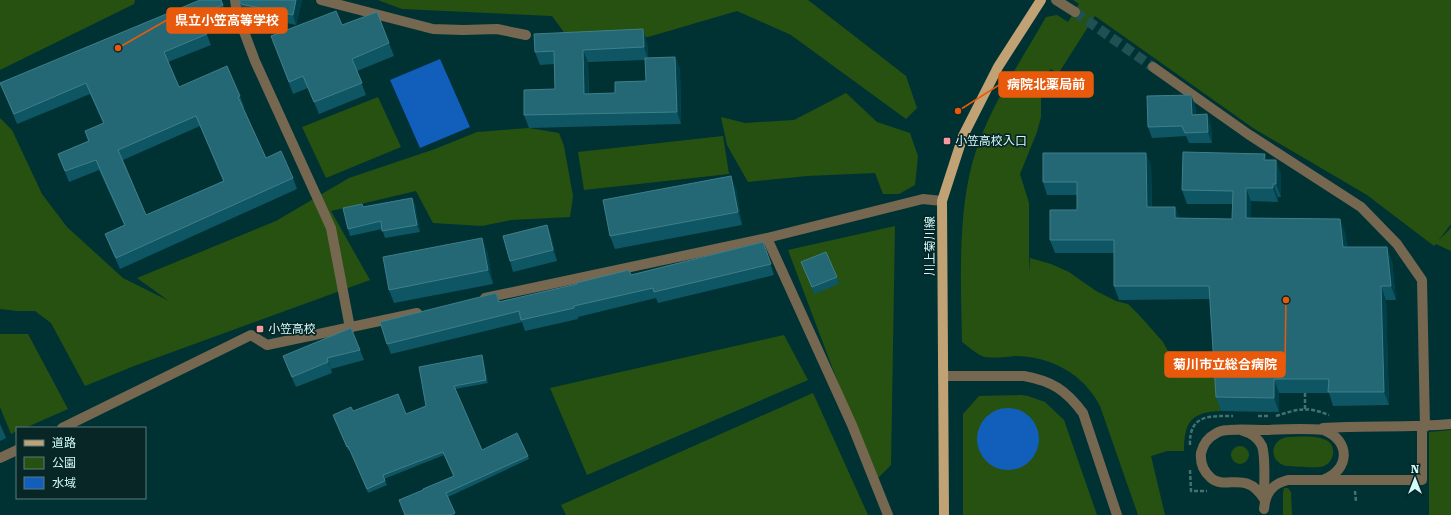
<svg xmlns="http://www.w3.org/2000/svg" width="1451" height="515" font-family="'Roboto Serif','Noto Sans JP',serif">
  <rect width="100%" height="100%" fill="#003234"/>
  <path fill="#275110" d="M0,0h135l-1,4 -134,66z
    M378,0h430l98,76 11,32 -11,11 -115,-84 -54,-24 -89,26 -76,6 -20,-27 -150,-7z
    M1073,0h378v224l-12,16 12,-12v23l-15,-7 -2,2 -67,-51 -114,-67 -158,-112 -37,58 -7,-5 -10,10v38l-4,15 -17,42 9,29v71l1,-16 21,6 18,8 27,19 20,10 12,3 12,12 23,26 5,9 45,3 8,57c-30,1 -37,11 -37,40h-17l-16,5 14,59h-27l-38,-109c-16,-32 -50,-50 -85,-50 -8,1 -27,3 -33,0 -7,-3 -14,-10 -20,-14 -1,-59 -5,-132 13,-188 15,-48 46,-93 71,-137l11,-2 11,7 11,-18z
    M846,93l31,29 33,11 8,23 -3,29 -16,9h-16l-8,-21 -68,3 -59,6 -21,-37 -6,-28 24,6 49,-3z
    M378,97l23,50 -75,31 -24,-51z
    M0,118l12,12 30,64 25,33 56,51 46,23 -32,-23 139,-57 73,-43 86,-29 42,-17 52,-4 30,5 5,13 9,50 -3,21 -59,3 -29,6 -49,-3 -17,-32 -85,20 39,69 -236,86 -49,20 -34,-63 -16,-12h-17l-18,-2z
    M723,136l6,38 -145,16 -6,-38z
    M895,226l-4,239 -16,16 -87,-231z
    M0,334h28l40,75 -43,19h-8v3l-6,3 -11,-27z
    M784,335l24,45 -221,95 -37,-87z
    M813,393l55,122h-302l-5,-10z
    M1021,395l7,1 17,6 19,18 33,95h-134v-101l16,-18z
    M1451,430v85h-22v-83z
    M1287,437c14,0 49,-5 46,17 -1,5 -4,10 -9,12 -9,3 -27,0 -38,0 -17,-5 -17,-25 1,-29z
    M1231 455a9 9 0 1 1 18 0a9 9 0 1 1-18 0Z
    M1284,488h4l3,4 1,23h-9v-22z"/>
  <path fill="#125ebb" d="M440,59l30,68 -50,21 -30,-68z
    M977 439a31 31 0 1 1 62 0a31 31 0 1 1-62 0Z"/>
  <g fill="none" stroke-linecap="round" stroke-linejoin="round">
    <path stroke="#1f5052" stroke-width="10" stroke-dasharray="10 5" stroke-linecap="butt" d="M1075,12l78,55"/>
    <path stroke="#437273" stroke-width="2.5" stroke-dasharray="4 2" stroke-linecap="butt" d="M1305,393v17
      M1258,416h11
      M1276,416c22,-7 31,-10 53,-1
      M1190,445c-1,-31 20,-29 43,-29
      M1190,470l1,21h16
      M1355,491l1,11"/>
    <path stroke="#766751" stroke-width="10" d="M235,0l2,13 18,48 76,167 19,100
      M321,0l112,29 30,1 34,-1 29,6
      M1056,0l19,12
      M1153,67l95,67 113,73 36,37 25,36 3,147
      M767,238l85,187 36,90
      M485,298l282,-60 156,-39 19,2
      M944,376h80c28,5 42,14 59,37l34,102
      M62,428l189,-93 16,10 150,-32
      M1323,428c43,-3 85,0 128,-4
      M1243,431c8,2 15,7 19,15 4,12 2,39 2,53
      M0,458l17,-8
      M1264,499c-18,-30 -38,-8 -53,-21 -7,-6 -11,-15 -10,-25 2,-8 6,-15 14,-19 4,-3 9,-4 14,-4 12,-1 25,0 37,0 19,-1 39,-2 58,0 27,11 26,40 -1,50
      M1264,509c1,-16 8,-25 24,-29h134v-53"/>
    <path stroke="#c1a274" stroke-width="10" d="M944,515l-2,-314 21,-65 35,-69 43,-67"/>
  </g>
  <path fill="#0f5664" fill-rule="evenodd" d="M221,0l6,15 -24,10 8,20 -43,17 11,25 61,9 4,11h-1l23,51 27,20 4,11 -177,80 -11,-25 -4,-10 19,-9 -25,-55 -30,12 -11,-28 30,-13 -3,-10 18,-8 -13,-29 -73,30 -17,-41zM200,126l23,55 -77,34 -23,-55z
    M239,0h63l-6,25 -52,-11z
    M342,25l47,18 5,13 -37,15 9,24 -47,19 -11,-26 -15,6 -22,-58z
    M647,42l1,16 27,-1 5,13 1,54 -152,4 -5,-13 31,-26 -1,-25 -14,1 -5,-13zM645,60l1,21 -31,12 -26,1 -1,-32z
    M1191,95l4,10 1,10 15,10 1,18h-23l-3,-7 -34,2 -4,-11z
    M1268,160l13,14v23h-3v5l-27,-1v17l94,14 2,15 45,14 4,39h-10l3,105 -56,1 -4,-13h-50v19l-58,-1 -5,-14 -6,-98 -91,1 -5,-14v-33h-59l-5,-13 27,-30v-15h-30l-4,-13 108,-16 1,41h23l4,11 53,1v-15h-45l-5,-14z
    M736,189l6,36 -127,24 -5,-13z
    M412,198l3,7 5,27 -35,6 -3,-9 -32,7 -2,-7 15,-22z
    M547,225l4,11 6,25 -44,11 -3,-11z
    M763,242l11,33 -116,28 -2,-5 -78,19v2l-53,12 -3,-9 -131,32 -4,-10 109,-51 4,9 131,-27z
    M487,251l6,33 -99,19 -5,-13z
    M804,269l33,8 2,7 -25,10z
    M360,350l4,10 -33,9 1,4 -36,14 -9,-20 -4,-11z
    M482,355l1,4 5,24 -33,6 27,61 46,6 1,3 -81,38 7,18h-50l18,-25 30,-14 -9,-21 -60,24 3,6 -19,8 -18,-43h-2l-14,-31 19,-8 53,3 20,-8z
    M0,424l6,14 -6,3z"/>
  <path fill="#00404a" d="M296,0h6l-6,25 -3,-10z
    M643,29l4,13 1,18 -4,-13z
    M583,50l5,12 1,45 -5,-13z
    M675,57l5,13 1,54 -4,-12z
    M1191,95l4,10 1,20 -4,-10z
    M1207,114l4,11 1,18 -4,-11z
    M1146,153l5,13 1,54 -5,-13z
    M1265,154l5,13 -6,-7z
    M1276,160l5,14v23l-5,-13z
    M731,176l5,13 6,36 -4,-13z
    M1273,184l5,13v5l-5,-14z
    M1246,188l5,13v30l-5,-13z
    M412,198l3,7 5,27 -3,-7z
    M1175,207l5,14 -5,-3z
    M1340,219l5,13 3,28 -5,-13z
    M547,225l4,11 6,25 -4,-11z
    M482,238l5,13 6,33 -5,-14z
    M1387,247l5,14 4,39 -5,-14z
    M1381,286l5,14 3,105 -5,-13z
    M482,355l1,4 5,24 -2,-3z
    M327,358l4,11 1,4 -4,-11z
    M1274,379l5,14v19l-5,-14z"/>
  <path fill="#246875" stroke="#3f7f8a" fill-rule="evenodd" d="M200,0h21l2,5 -24,9 8,20 -43,18 15,35 48,-21 13,30 -2,1 28,61 15,-7 12,27 -177,80 -11,-24 20,-9 -29,-65 -31,11 -7,-17 31,-13 -4,-10 19,-8 -18,-40 -72,31 -14,-31zM196,116l28,65 -78,34 -28,-65z
    M239,0h57l-3,15 -52,-11z
    M336,11l6,14 35,-13 12,31 -37,16 10,24 -48,19 -11,-26 -14,6 -18,-46z
    M643,29l1,18 -61,3 1,44 31,-1v-11l31,-1 -1,-23 30,-1 2,55 -153,3v-25l31,-1 -1,-38 -19,1 -1,-18z
    M1191,95l1,20 15,-1 1,18 -23,1 -3,-7 -34,1 -1,-31z
    M1183,152l82,2 -1,6h12v24h-3v4h-27v30l94,1 3,28h44l4,39h-10l3,106h-56l1,-13h-55v19l-58,-1 -7,-111h-95v-46h-64v-30h27v-28h-34v-29h103l1,54h28v11l57,1 1,-28 -51,-1z
    M731,176l7,36 -128,24 -7,-36z
    M412,198l5,27 -35,6 -1,-10 -33,8 -5,-21 19,-4 1,3z
    M547,225l6,25 -43,11 -7,-25z
    M482,238l6,32 -99,20 -6,-33z
    M763,242l8,22 -117,28 -1,-4 -79,18v2l-53,12 -2,-9 -132,33 -7,-22 116,-29 3,9 78,-18 -1,-1 53,-13 2,5z
    M826,252l11,25 -25,10 -11,-25z
    M351,328l9,22 -33,8 1,4 -36,15 -9,-21z
    M482,355l4,25 -32,6 28,64 35,-17 11,23 -82,37 9,20 -5,2h-45l-6,-15 24,-10v-1l31,-13 -11,-24 -60,23 2,6 -18,8 -19,-43 -1,1 -14,-32 18,-8 2,4 45,-17 8,20 20,-8 -7,-39z"/>
  <g fill="#f59b9f" stroke="#092627" stroke-width="1.5">
    <rect x="943" y="137" width="8" height="8" rx="2"/>
    <rect x="256" y="325" width="8" height="8" rx="2"/>
  </g>
  <g text-anchor="middle" dominant-baseline="central" stroke-width="3.5" stroke-linejoin="round" paint-order="stroke">
    <g font-size="12" fill="#d1fbfb" stroke="#092627" text-anchor="start">
      <text x="955" y="141">小笠高校入口</text>
      <text x="268" y="329">小笠高校</text>
    </g>
    <g font-size="12" fill="#d1fbfb" stroke="#092627">
      <text transform="translate(930 246) rotate(-90)">川上菊川線</text>
    </g>
  </g>
  <path fill="none" stroke="#e8590c" stroke-width="1.5" d="M118 48L167 20M958 111L999 85M1286 300L1285 364"/>
  <g fill="#e8590c" stroke="#092627" stroke-width="1.5">
    <circle cx="118" cy="48" r="4"/>
    <circle cx="958" cy="111" r="4"/>
    <circle cx="1286" cy="300" r="4"/>
  </g>
  <g fill="#e8590c" stroke="#e8590c" stroke-width="1.5">
    <rect x="167" y="8" width="120" height="25" rx="4"/>
    <rect x="999" y="72" width="94" height="25" rx="4"/>
    <rect x="1165" y="352" width="120" height="25" rx="4"/>
  </g>
  <g font-size="13" text-anchor="middle" font-weight="bold" fill="#fff">
    <text x="227" y="25">県立小笠高等学校</text>
    <text x="1046" y="89">病院北薬局前</text>
    <text x="1225" y="369">菊川市立総合病院</text>
  </g>
  <rect x="16" y="427" width="130" height="72" fill="#092627" stroke="#597b7c"/>
  <rect x="24" y="440" width="20" height="6" fill="#c1a274" stroke="#597b7c"/>
  <text x="52" y="447" font-size="12" fill="#d1fbfb">道路</text>
  <rect x="24" y="457" width="20" height="12" fill="#275110" stroke="#597b7c"/>
  <text x="52" y="467" font-size="12" fill="#d1fbfb">公園</text>
  <rect x="24" y="477" width="20" height="12" fill="#125ebb" stroke="#597b7c"/>
  <text x="52" y="487" font-size="12" fill="#d1fbfb">水域</text>
  <g transform="translate(1415 479)" stroke="#092627" stroke-width="3" paint-order="stroke">
  <path d="M0-3L7 15L0 10L-7 15Z" fill="#d1fbfb"/>
  <text y="-6" font-size="11" font-weight="bold" text-anchor="middle" fill="#d1fbfb">N</text>
  </g>
</svg>
